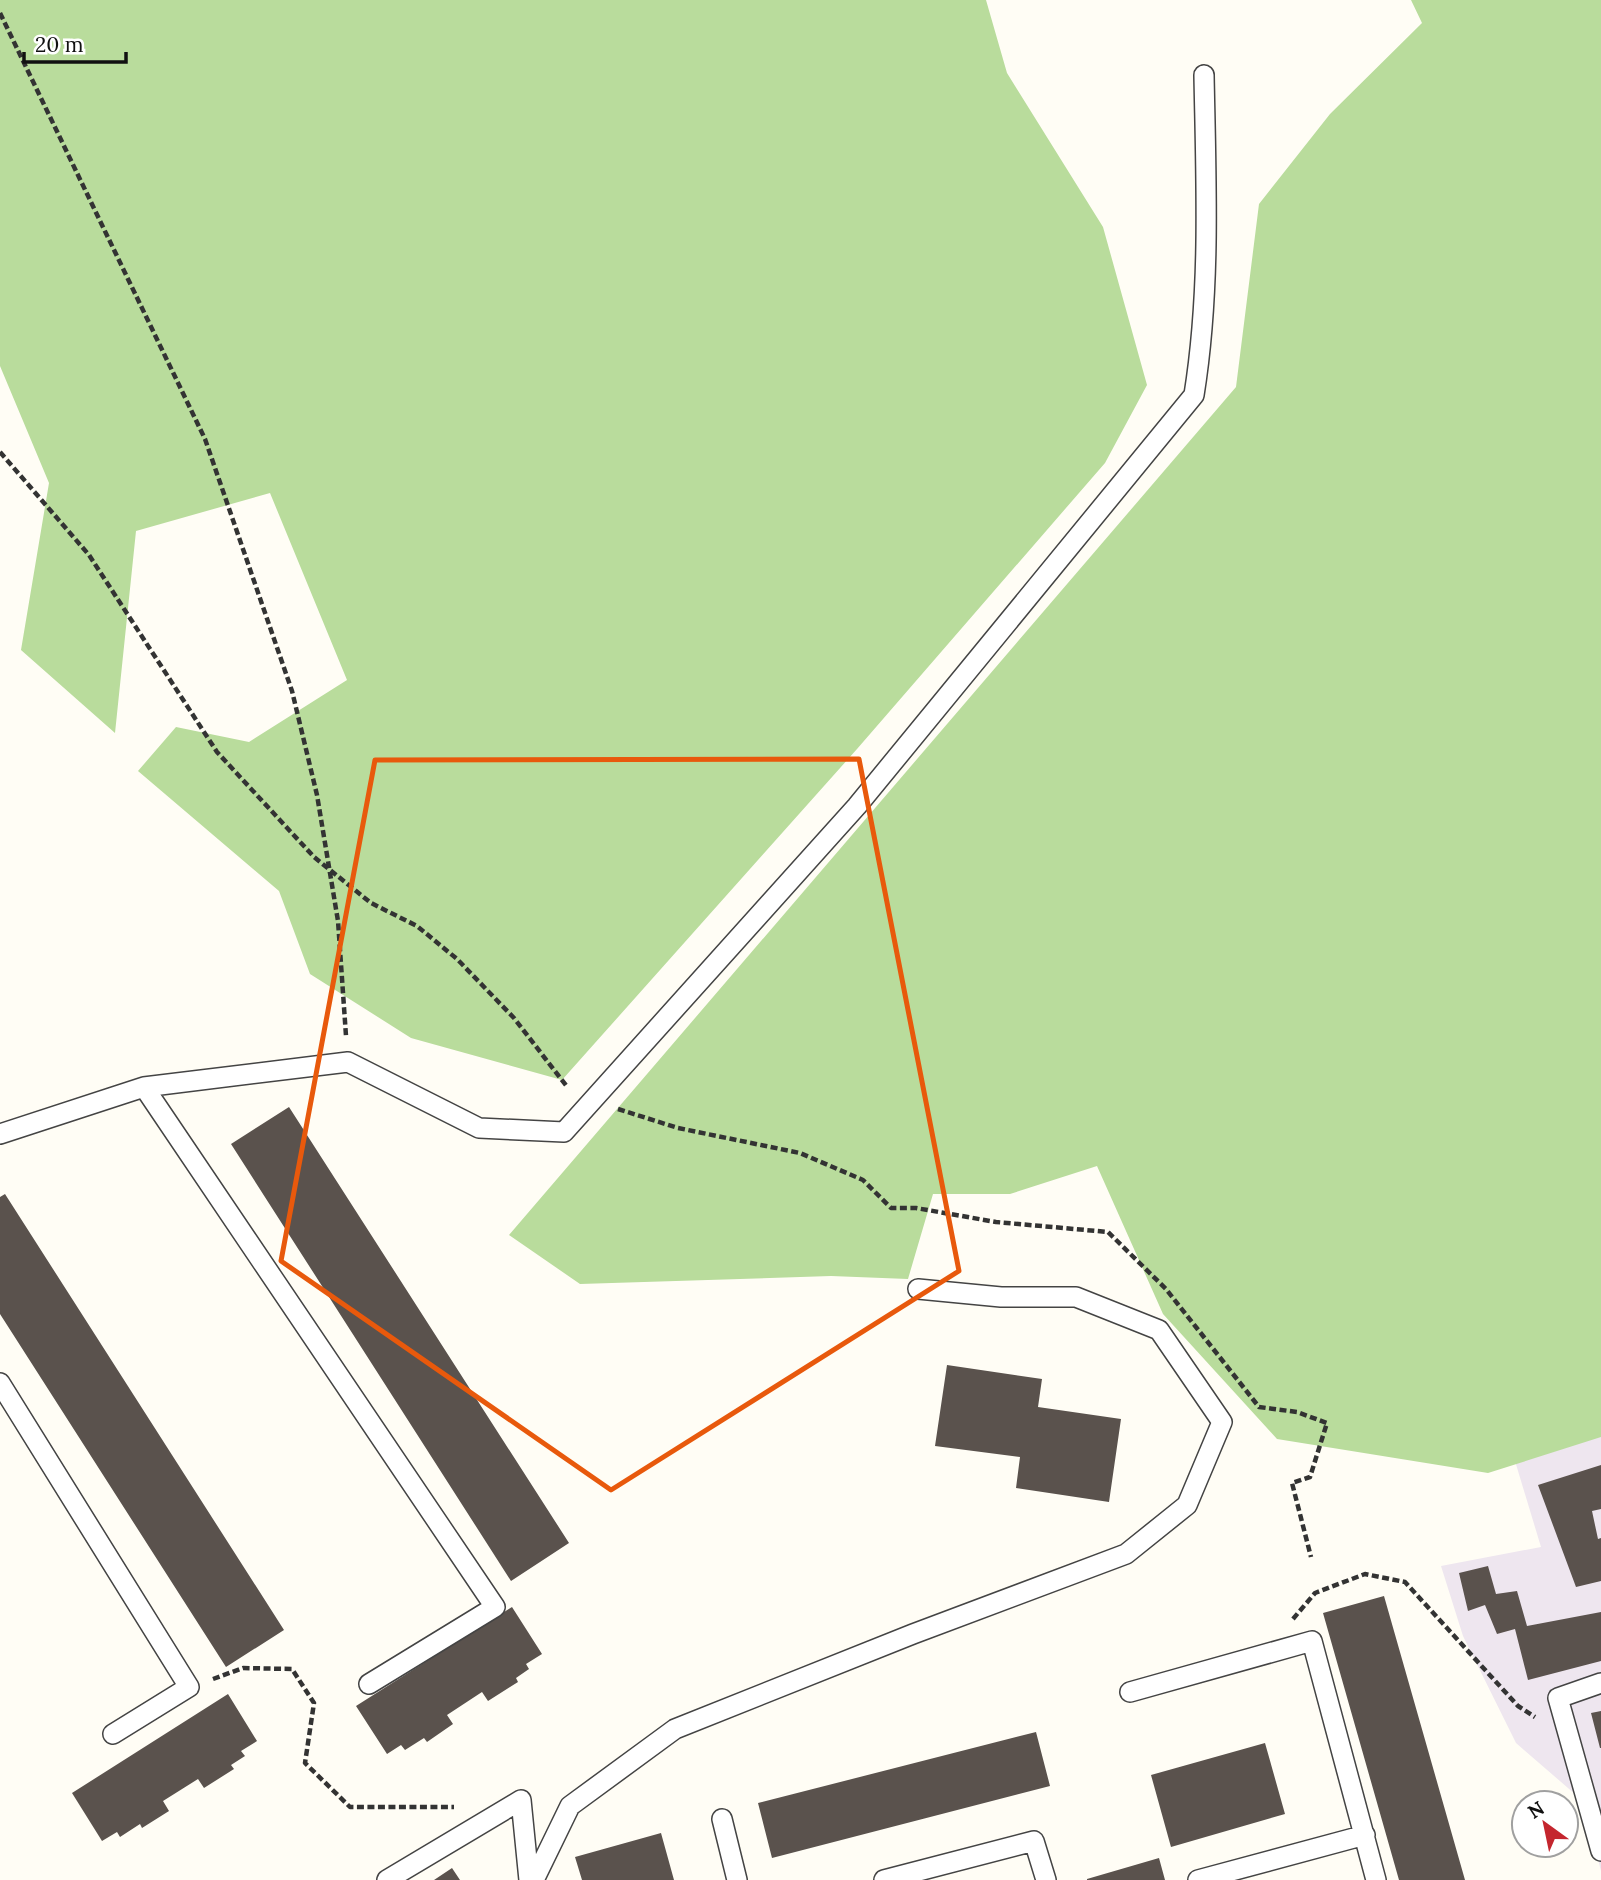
<svg xmlns="http://www.w3.org/2000/svg" width="1601" height="1880" font-family="Lora,serif">
  <rect width="100%" height="100%" fill="#fffdf5"/>
  <path fill="#eee6ef" d="M1601,1422v449l-18,-70 -67,-58 -53,-107 -22,-70 100,-19 -26,-86z"/>
  <path fill="#b9dc9c" d="M0,0h986l21,73 96,154 44,158 -42,78 -248,286 -295,331 -151,-42 -101,-64 -31,-83 -141,-120 38,-44 73,15 98,-62 -77,-187 -134,38 -21,202 -94,-83 28,-167 -49,-117z
    M1411,0h190v1437l-113,36 -211,-34 -114,-125 -66,-148 -87,28h-77l-25,85 -77,-3 -251,8 -71,-49 727,-848 23,-183 71,-90 92,-91z"/>
  <path fill="#5a524d" d="M289,1107l280,436 -58,38 -280,-437z
    M5,1194l279,436 -58,37 -226,-353v-117z
    M947,1365l95,14 -4,28 83,12 -12,83 -93,-14 4,-31 -85,-11z
    M1601,1465v44l-9,2 6,28 3,-1v43l-25,6 -38,-102z
    M1488,1566l8,28 21,-3 10,35 74,-14v49l-73,19 -13,-51 -18,5 -12,-29 -17,6 -9,-38z
    M1384,1596l81,284h-66l-76,-267z
    M512,1607l30,47 -16,10 3,5 -13,9 2,4 -30,19 -6,-9 -35,23 6,9 -26,18 -3,-4 -19,12 -4,-5 -14,9 -31,-48z
    M228,1694l29,47 -16,10 4,5 -14,9 3,4 -30,19 -6,-9 -35,22 6,10 -27,17 -2,-4 -20,13 -3,-5 -15,9 -30,-48z
    M1601,1711v37h-1l-9,-35z
    M1036,1732l14,54 -278,72 -14,-55z
    M1265,1743l20,71 -114,33 -20,-72z
    M661,1833l13,47h-92l-7,-23z
    M1159,1858l6,22h-78v-1z
    M452,1868l8,12h-26z"/>
  <g fill="none" stroke-linecap="round" stroke-linejoin="round">
    <defs>
      <path id="service" d="M144,1087l351,520 -126,77
        M0,1134l144,-47 204,-25 131,66 85,4 293,-326 337,-411c17,-106 12,-214 10,-320
        M0,1383l189,304 -76,47
        M1601,1683l-43,15 43,153
        M1130,1692l182,-51 64,239
        M722,1819l15,61
        M387,1880l134,-80 8,80
        M534,1880l36,-74 105,-77 238,-95 213,-80 61,-49 35,-83 -63,-92 -83,-33h-75l-83,-8
        M884,1880l150,-39 12,39
        M1198,1880l167,-45"/>
    </defs>
    <use href="#service" stroke="#444" stroke-width="22"/>
    <path stroke="#333" stroke-width="4.5" stroke-dasharray="7 3.5" stroke-linecap="butt" d="M0,13l205,426 87,252 25,104 21,126 8,115
      M0,452l89,103 128,197 97,105 57,46 46,23 40,33 57,59 54,70
      M618,1109l60,19 122,25 63,27 28,28h25l80,14 112,10 58,57 93,118 38,5 30,11 -17,54 -18,6 19,74
      M1293,1619l22,-26 50,-19 40,8 113,124 17,11
      M213,1679l30,-11 49,1 22,34 -9,60 45,44h104"/>
    <use href="#service" stroke="#fff" stroke-width="19"/>
  </g>
  <path fill="none" stroke="#e8590c" stroke-width="5" stroke-linejoin="round" d="M859,759l100,512 -348,219 -330,-229 94,-501z"/>
  <g transform="translate(1545 1824) rotate(327)"><circle r="33" fill="#ffffff" stroke="#a0a0a0" stroke-width="2"/>
  <path d="M0-5L12 26L0 18L-12 26Z" fill="#c4262e"/>
  <text y="-10" font-size="19" font-weight="bold" text-anchor="middle" fill="#111111">N</text>
  </g>
  <path d="M24 52v10h102v-10" fill="none" stroke="#111111" stroke-width="3.5"/>
  <text x="35" y="52" font-size="21" fill="#111111" stroke="#ffffff" stroke-width="5" paint-order="stroke">20 m</text>
</svg>
